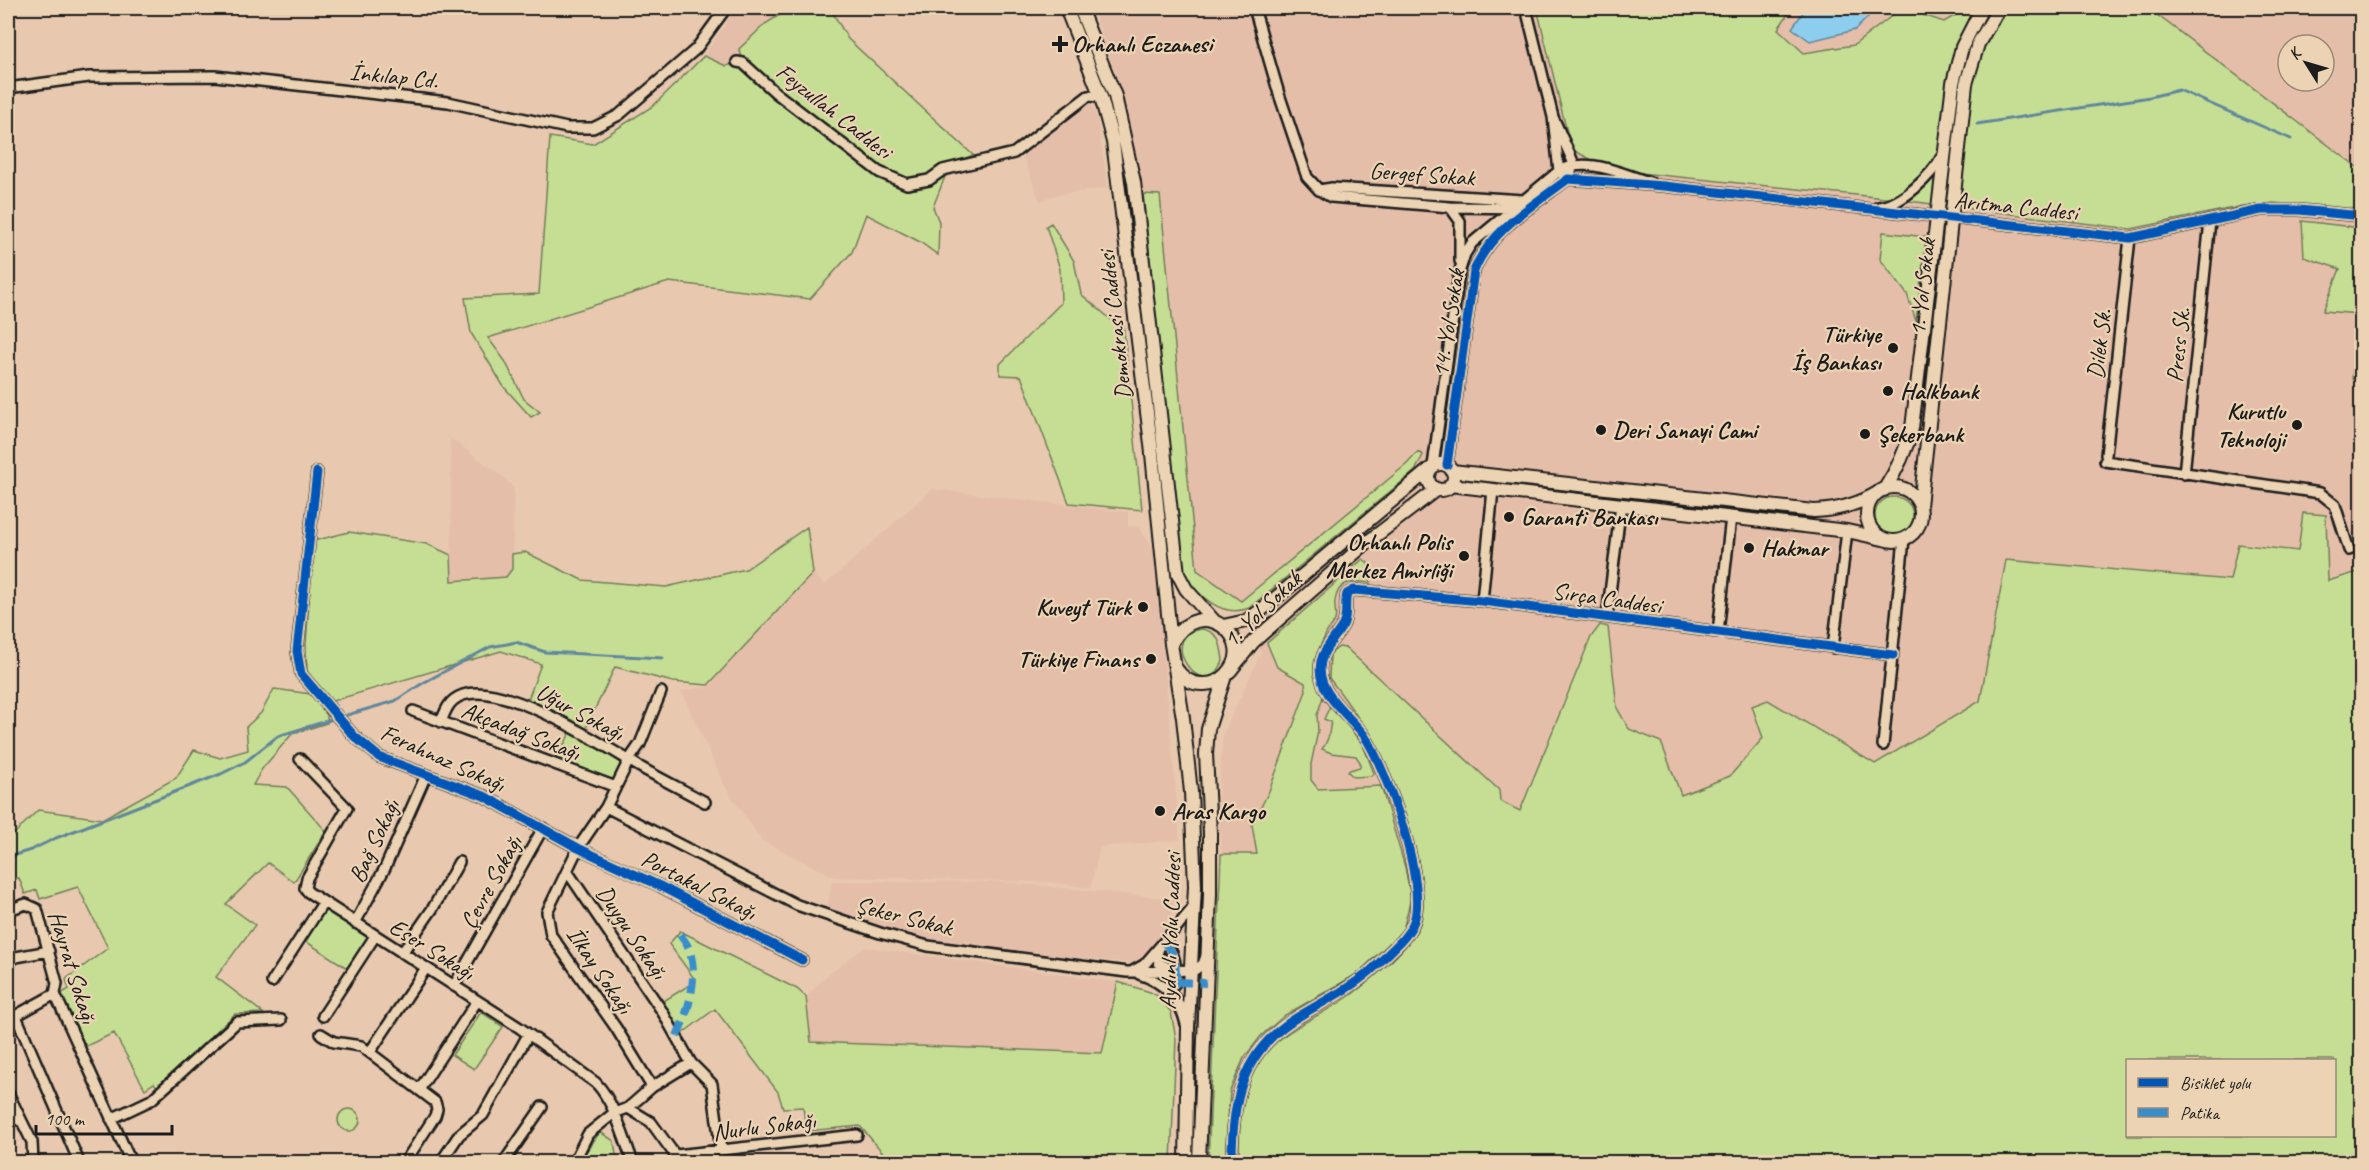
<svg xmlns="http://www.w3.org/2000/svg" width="2369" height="1170" font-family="Caveat,sans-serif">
  <rect width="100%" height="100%" fill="#e8c9af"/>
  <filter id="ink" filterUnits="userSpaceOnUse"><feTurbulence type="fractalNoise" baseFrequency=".0167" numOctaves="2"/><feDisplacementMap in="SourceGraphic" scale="12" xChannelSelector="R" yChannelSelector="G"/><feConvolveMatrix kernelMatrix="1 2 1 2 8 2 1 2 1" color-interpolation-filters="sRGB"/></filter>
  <g filter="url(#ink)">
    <path fill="#e5beaa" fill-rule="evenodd" d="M736,8h55l-26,16 -21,38 -18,4 -22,-10z
      M1092,8h1269v1154h-1151l11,-308 -3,-54 5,-66 38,-81 -21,-52 -43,-31 -37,-375 -17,-1 -23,-108zM2288,45h36v36h-36zM2128,1060h206v76h-206z
      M1086,104l6,1 5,12 11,71 -57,8 -11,6 -18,-49z
      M450,438l55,40 9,11 -2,80 -6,8 -54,4z
      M932,489l196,23v14l11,1 16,24 25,289 -80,7 -9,41 -44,-6 -212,-5 -73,-36 -37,-54 -44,-96 27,-4 106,-114 11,12z
      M832,881l172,1 172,17 -8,27 -31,38 -202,-22 -54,-14 -54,-19z
      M865,947l253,35 -15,71 -293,-11 -4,-45 20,-21z"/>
    <path fill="#c6de94" stroke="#717d58" stroke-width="1.5" fill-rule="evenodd" d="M791,8h39l18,31 125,116 -23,9 -17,43 6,15 -1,33 -18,-13 -54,-28 -14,38 -42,47 -141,-17 -181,56 17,23 19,38 16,13 -9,5 -27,-30 -33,-54 -6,-35 74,-4 11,-157 43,7 60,-38 51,-50 22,10 18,-4 -5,-13 26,-25z
      M1537,8h255l-14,21 26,24 50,-8 48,-37 42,14 24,-14h180l213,162v41l-87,-8 -46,6 -97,20 -246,-31 -274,-28 -40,-21z
      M1143,194l17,1 37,375 44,31 166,-137 11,-12 5,3 -8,16 -166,137c-27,11 -51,-13 -65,-33z
      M2302,221l59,7v154l-9,-3 8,-65 -37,-3 17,-42 -36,-12z
      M1051,223l23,38 7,33 33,28 9,-1 19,189 -73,-7 -48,-127 -21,-1v-11l61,-61 -1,-34 -14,-43z
      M1883,232l43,5 -10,84 -9,-27 -27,-35z
      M1875 516a19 19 0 1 1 38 0a19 19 0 1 1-38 0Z
      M2303,513l23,2 2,66 33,-10v591h-1122c0,-30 0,-66 16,-93 24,-43 64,-49 100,-77 18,-14 58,-47 65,-68 7,-22 0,-46 -5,-68 -17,-75 -39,-118 -86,-178l1,-24 9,-7 7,1 153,142 1,11 20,10 71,-174 9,-12 8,2 9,81 12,21 32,13 20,53 49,-19 33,-38 -11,-32 16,-6 107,64 105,-63 26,-141 224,20 8,-36 60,7zM2128,1060h206v76h-206z
      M807,527l6,46 -105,112 -35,-3 -58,-15 -30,63 -59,-25 15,-41 -40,-13 -172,51 -22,-31 -1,-26 7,-104 36,-9 78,12 24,11 1,26 54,-4 6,-8v-15l13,-2 57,28 84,7 80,-18z
      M1363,559l5,4 2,20c-16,-3 -32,-3 -35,18 -1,6 2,14 0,19 -1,4 -6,8 -8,12 -13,25 -19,39 -4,65l-6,18 1,16 -7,33v16l7,9 63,-3 24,81 6,31 -8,32 -46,44 -72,41 -24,21 -17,22 -14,33 -5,71h-17l13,-308h36l-5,-29 17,-34 37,-100 -1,-8 -28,-16 -10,-24z
      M1202,629c18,3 19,16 21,32 -19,48 -70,-26 -21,-32z
      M274,689l37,5 16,21v8l-35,11 -30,35 -9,16 34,2 39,44 -32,51 -26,-19 -42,41 29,21 -39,52 47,36 -28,1 -78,73 -3,-4 -9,6 -31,-56 -30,14 -23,-53 8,-5 -3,-10 42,-31 -30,-61 -38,12 -3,-9 -12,4 -6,-16 -11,3v-41l30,-30 64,9 74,-41 18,-28 26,8 28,-8 -2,-23 15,-14z
      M1331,704l32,41 11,28 -3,3 -17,1 -6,-5 2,-2 10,-3v-5l-4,-6 -25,-3 -9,-4c7,-8 7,-17 9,-27l-7,-3z
      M571,731l53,30 -10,21 -60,-24 6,-14 4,1z
      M325,909l43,28 -21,31 -42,-27z
      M680,931l117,58 9,8 5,45 291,11 16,-71 32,10 8,4 13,16 5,27 -5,123h-280l-31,-36 -54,5 -3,-24 -20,1 -5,-16 -63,-83 -32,24 -21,-31 34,-21 -27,-37z
      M481,1012l22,15 -29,42 -22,-14z
      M338 1120a11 11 0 1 1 22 0a11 11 0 1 1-22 0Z
      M600,1132l14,9 3,21h-38z"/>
    <path fill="#8dceef" stroke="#60879b" stroke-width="1.5" d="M1806,8h71l-22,22 -45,11 -18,-13z"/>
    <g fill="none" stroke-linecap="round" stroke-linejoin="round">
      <path stroke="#60879b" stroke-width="3" d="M1977,124l173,-27 29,-7 112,49
        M347,715l48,-14 28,-18 67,-36 17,-3 9,-2 29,10 118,6
        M8,857l23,-7 25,-12 165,-64 24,-12 33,-26 52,-16"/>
      <defs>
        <path id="minor" d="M1254,8l25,86 28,83 12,13 12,7 119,10 79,1 -6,-8 -191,-12 -13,2
          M1526,8l27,109 6,54 9,8 6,-15 -21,-47
          M737,62l6,1 33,30 103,79 28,12 22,-4 14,-10 71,-17 74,-57 13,1
          M8,88l81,-11 126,-1 233,26 119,26h26l26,-13 77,-66 30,-41
          M1450,207l10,14v40
          M1878,207c24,-2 53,-31 65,-52
          M2106,455l24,-217
          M2105,461l215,32 15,12 14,45
          M1447,465l27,-194c16,-41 61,-67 94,-92l96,7 466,52 131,-28h38l63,6
          M1433,466l26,-193 6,-19 7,-11 87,-72c29,-15 62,3 91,11
          M317,472l-20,179 4,23 53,62 25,21 105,39 94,52 82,38 142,74
          M2184,474l26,-253
          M1482,601l11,-111
          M1607,617l14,-113
          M1718,632l13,-115
          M1833,648l14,-117
          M413,711l203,76
          M441,722c5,-13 8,-22 22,-27 42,-14 140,50 177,72 21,12 43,23 65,35
          M1883,745l21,-206
          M300,759l47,49 -40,70 -2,10 3,4 212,136 76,55c19,20 27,54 37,79
          M606,807l191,98 83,28 48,13 199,26 68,-2 8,-6 3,-8
          M567,871l95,140 29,52 -39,24 -24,21 -14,5 -26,21 -14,28
          M8,910l18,-6 11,5 20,74 -2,11 76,168
          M355,923l30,-55 41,-93
          M1164,943c12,9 12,25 12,39l-8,8
          M1159,948l-2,6 2,9 13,7
          M402,953l31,-45 26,-46
          M8,962l8,-5 33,-6
          M1133,971l11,-6 50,-58
          M1139,974c25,8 41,24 47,50
          M272,982l51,-79
          M454,986l89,-158
          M16,1016l63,146
          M323,1016l52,-80
          M8,1020l47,-26
          M321,1034l13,8 27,4 74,56 2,7 -2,7 -30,46
          M370,1052l56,-84
          M691,1063l21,21 9,66
          M652,1087l-36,-59 -65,-93 -4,-23 31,-64 28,-41 23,-47 11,-16 21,-52
          M419,1090l58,-89
          M8,1093l24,49 1,20
          M628,1108l23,14 29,40
          M8,1114l14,8
          M111,1119l40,-19 86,-78 44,-2
          M676,1155l181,-20
          M441,1162l18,-27 24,-20 45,-80
          M504,1162l38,-55
          M1232,1162c0,-59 8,-107 61,-142 35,-22 64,-33 93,-64 11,-11 23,-21 28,-35 13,-40 -27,-151 -50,-186 -13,-18 -38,-35 -43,-58 -5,-23 12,-35 22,-52 5,-9 1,-22 4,-31l7,-4 128,11 411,54"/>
        <path id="major" d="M1066,8l35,89 12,45 38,302 20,200 12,74 8,74 4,94 -7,141 -2,135
          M1080,8l35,88 19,86 44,392 8,15 28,32
          M1428 477a13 13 0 1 1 26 0a13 13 0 1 1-26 0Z
          M1452,471l362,40c24,-1 44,-6 65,-19
          M1450,485l397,46 36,8
          M1867 514a27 27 0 1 1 54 0a27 27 0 1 1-54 0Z
          M1884,490c13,-20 22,-39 28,-62l41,-345 9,-36 20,-39
          M1920,506l46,-422 12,-40 21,-36
          M1223,626l23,-5 14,-10 170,-142
          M1171,644c29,-55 90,-3 55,31 -6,6 -13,9 -21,9 -13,1 -23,-6 -30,-17
          M1230,671l23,-29 10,-9 102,-89 72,-55
          M1199,1162l11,-268v-61l-4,-79 2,-25 17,-53"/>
      </defs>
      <use href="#minor" stroke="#1c1c1c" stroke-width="14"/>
      <use href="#major" stroke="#1c1c1c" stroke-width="16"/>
      <use href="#minor" stroke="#ebd3b3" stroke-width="9"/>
      <use href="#major" stroke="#ebd3b3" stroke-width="12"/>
      <path stroke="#388dca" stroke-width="8" stroke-dasharray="15 8" stroke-linecap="butt" d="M1164,943c12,9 12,25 12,39l-8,8
        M1176,982l30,1
        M677,1036c12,-26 22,-59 12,-87 -2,-6 -7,-11 -10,-16"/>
      <defs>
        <path id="cycleway" d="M1447,465l27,-194c16,-41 61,-67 94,-92l96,7 466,52 131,-28h38l63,6
          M317,472l-20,179 4,23 53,62 25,21 105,39 94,52 82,38 142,74
          M1232,1162c0,-59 8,-107 61,-142 35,-22 64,-33 93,-64 11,-11 23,-21 28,-35 13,-40 -27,-151 -50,-186 -13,-18 -38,-35 -43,-58 -5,-23 12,-35 22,-52 5,-9 1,-22 4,-31l7,-4 128,11 411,54"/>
      </defs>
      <use href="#cycleway" stroke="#ebd3b3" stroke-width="13"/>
      <use href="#cycleway" stroke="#0057b8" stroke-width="9"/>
    </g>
  </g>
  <g fill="#1c1c1c" stroke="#ebd3b3" stroke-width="2">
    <path d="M1057 35h6v6h6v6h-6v6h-6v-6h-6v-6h6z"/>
    <circle cx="1893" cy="348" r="6"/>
    <circle cx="1888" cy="391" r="6"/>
    <circle cx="2297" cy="425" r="6"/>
    <circle cx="1601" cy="430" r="6"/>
    <circle cx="1865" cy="434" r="6"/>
    <circle cx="1509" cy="517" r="6"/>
    <circle cx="1749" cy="548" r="6"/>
    <circle cx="1464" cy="556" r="6"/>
    <circle cx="1143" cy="607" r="6"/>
    <circle cx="1151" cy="659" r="6"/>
    <circle cx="1160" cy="811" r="6"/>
  </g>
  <g text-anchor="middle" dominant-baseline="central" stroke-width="4.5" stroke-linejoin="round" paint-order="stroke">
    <g font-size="24" font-weight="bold" fill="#1c1c1c" stroke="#ebd3b3" text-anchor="start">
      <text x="1072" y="44">Orhanlı Eczanesi</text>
      <text x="1881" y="334" text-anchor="end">Türkiye<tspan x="1881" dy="28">İş Bankası</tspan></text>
      <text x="1900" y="391">Halkbank</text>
      <text x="2285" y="411" text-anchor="end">Kurutlu<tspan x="2285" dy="28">Teknoloji</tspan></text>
      <text x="1613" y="430">Deri Sanayi Cami</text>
      <text x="1877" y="434">Şekerbank</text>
      <text x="1521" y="517">Garanti Bankası</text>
      <text x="1452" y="542" text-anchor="end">Orhanlı Polis<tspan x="1452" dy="28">Merkez Amirliği</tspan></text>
      <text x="1761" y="548">Hakmar</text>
      <text x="1131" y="607" text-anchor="end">Kuveyt Türk</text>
      <text x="1139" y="659" text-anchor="end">Türkiye Finans</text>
      <text x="1172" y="811">Aras Kargo</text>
    </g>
    <g font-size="24" fill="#1c1c1c" stroke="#ebd3b3">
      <text transform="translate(394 76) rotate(6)">İnkılap Cd.</text>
      <text transform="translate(834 111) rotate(38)">Feyzullah Caddesi</text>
      <text transform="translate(1422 174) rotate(4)">Gergef Sokak</text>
      <text transform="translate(2016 206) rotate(6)">Arıtma Caddesi</text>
      <text transform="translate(1922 287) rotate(-84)">1. Yol Sokak</text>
      <text transform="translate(1448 323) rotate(-81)">14. Yol Sokak</text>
      <text transform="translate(1115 325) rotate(-97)">Demokrasi Caddesi</text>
      <text transform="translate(2099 344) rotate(-83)">Dilek Sk.</text>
      <text transform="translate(2178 345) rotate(-84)">Press Sk.</text>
      <text transform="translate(1607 598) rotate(8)">Sırça Caddesi</text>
      <text transform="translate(1262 609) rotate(-44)">1. Yol Sokak</text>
      <text transform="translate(580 712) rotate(28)">Uğur Sokağı</text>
      <text transform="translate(521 731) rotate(21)">Akçadağ Sokağı</text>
      <text transform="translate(443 758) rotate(24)">Ferahnaz Sokağı</text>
      <text transform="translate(374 841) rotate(-65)">Bağ Sokağı</text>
      <text transform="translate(491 882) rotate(-61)">Çevre Sokağı</text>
      <text transform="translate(699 885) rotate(27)">Portakal Sokağı</text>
      <text transform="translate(904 916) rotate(14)">Şeker Sokak</text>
      <text transform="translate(1170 931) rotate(-88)">Aydınlı Yolu Caddesi</text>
      <text transform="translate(632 932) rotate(56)">Duygu Sokağı</text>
      <text transform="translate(432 949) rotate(32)">Eser Sokağı</text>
      <text transform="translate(73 967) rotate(73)">Hayrat Sokağı</text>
      <text transform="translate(600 970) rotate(56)">İlkay Sokağı</text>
      <text transform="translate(764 1126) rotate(-7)">Nurlu Sokağı</text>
    </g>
  </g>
  <rect width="2369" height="1170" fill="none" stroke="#ebd3b3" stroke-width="30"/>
  <rect x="15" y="15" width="2339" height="1140" fill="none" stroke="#1c1c1c" stroke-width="2" filter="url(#ink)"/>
  <rect x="2126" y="1059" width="210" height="78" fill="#ebd3b3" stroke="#988a77" stroke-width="1.5"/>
  <rect x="2138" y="1078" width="30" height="9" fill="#0057b8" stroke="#988a77" stroke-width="1.5"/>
  <text x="2180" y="1089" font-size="18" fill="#1c1c1c">Bisiklet yolu</text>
  <rect x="2138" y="1108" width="30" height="9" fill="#388dca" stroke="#988a77" stroke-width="1.5"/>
  <text x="2180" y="1119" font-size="18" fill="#1c1c1c">Patika</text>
  <g transform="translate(2306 63) rotate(307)"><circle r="28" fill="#ebd3b3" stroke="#988a77" stroke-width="1.5"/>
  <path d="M0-4.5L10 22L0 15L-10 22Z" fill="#1c1c1c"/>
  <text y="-9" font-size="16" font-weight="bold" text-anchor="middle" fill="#1c1c1c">K</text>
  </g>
  <path d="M36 1125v9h136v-9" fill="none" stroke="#1c1c1c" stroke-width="3"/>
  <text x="45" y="1125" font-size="18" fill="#1c1c1c" stroke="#ebd3b3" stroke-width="4.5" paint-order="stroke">100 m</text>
</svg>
